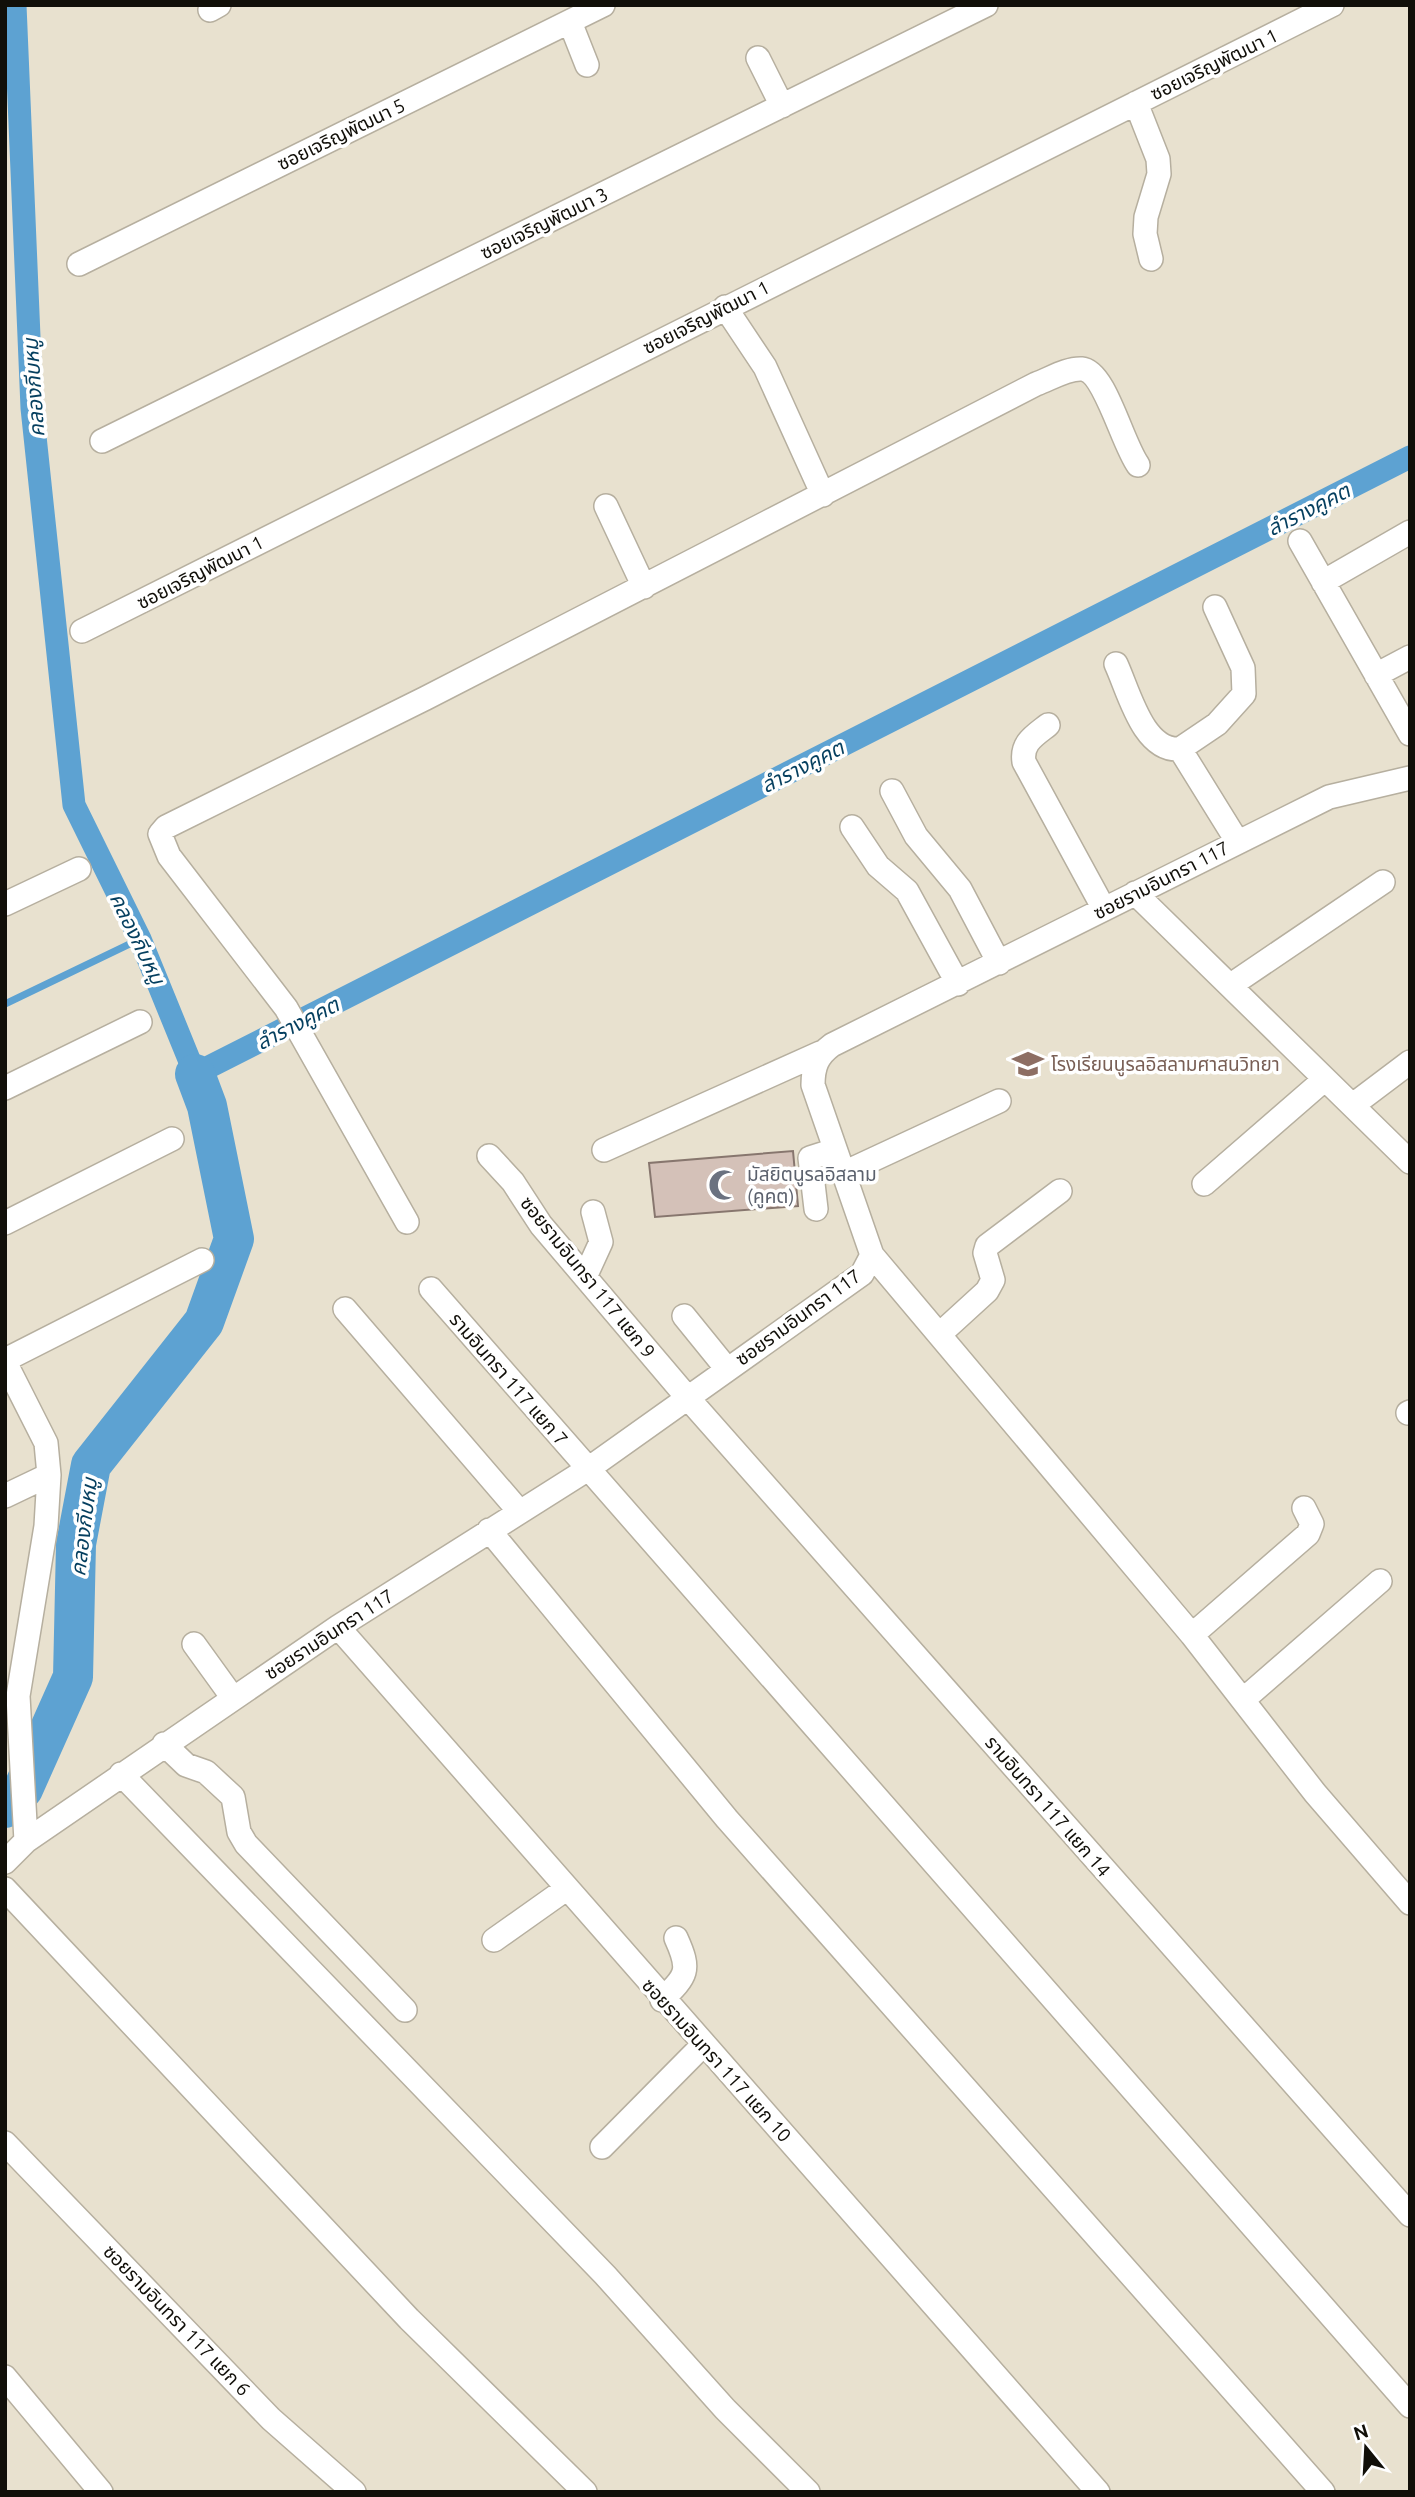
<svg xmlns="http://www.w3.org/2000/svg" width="1415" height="2497" font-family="Ubuntu,'Noto Sans Thai',sans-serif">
  <rect width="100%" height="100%" fill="#e8e1cf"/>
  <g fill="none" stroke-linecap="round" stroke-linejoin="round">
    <path stroke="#5da2d2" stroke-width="7" d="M5,1004l135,-65"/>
    <path stroke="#5da2d2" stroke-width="23" d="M15,5l17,403 42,397 66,134 55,135 1215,-617"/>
    <path stroke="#5da2d2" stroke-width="40" d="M5,1808l18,-19 50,-112 3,-133 15,-79 113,-143 30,-83 -27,-133 -12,-32"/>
  </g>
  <path fill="#d4c1b8" stroke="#87766e" stroke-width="2" d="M793,1151l5,55 -143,11 -6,-54z"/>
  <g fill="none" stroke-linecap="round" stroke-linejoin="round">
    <defs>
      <path id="minor" d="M210,10l9,-5
        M570,22l17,43
        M758,58l24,48
        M1136,103l22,56 1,15 -13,43 -1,17 6,25
        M79,264l524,-259
        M725,307l40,60 58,128
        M102,441l884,-436
        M606,506l38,81
        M1300,541l110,193
        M1323,582l87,-50
        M82,631l1250,-626
        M1116,664c13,28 27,88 64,85l57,92
        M1376,675l34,-18
        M1048,725c-14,11 -27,18 -24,37l80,147
        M1180,749l37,-25 27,-30 -1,-26 -28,-61
        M1410,778l-81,19 -497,248c-15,11 -19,22 -19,40l59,170 320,380 123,158 95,110
        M892,791l24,45 44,53 39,74
        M852,827l26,39 29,25 51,93
        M1135,893l275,269
        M5,904l74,-35
        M1231,985l152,-103
        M5,1088l135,-66
        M1353,1105l57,-43
        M604,1150l216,-97
        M489,1156l24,26 28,43 146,172 723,818
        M844,1173l155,-72
        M1204,1184l121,-105
        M816,1209l-6,-51 25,-8
        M407,1222l-121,-214 -117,-152 -9,-22 6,-7 260,-129 610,-314c14,-5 31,-16 46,-15 23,2 40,74 56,96
        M5,1223l167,-84
        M585,1277l16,-35 -8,-30
        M431,1289l979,1117
        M345,1309l174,202
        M684,1316l43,53
        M941,1333l46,-42 6,-11 -8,-27 2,-7 73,-55
        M5,1360l197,-100
        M5,1362l41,81 3,32 -3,51 -28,170 8,145
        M1408,1413l2,-1
        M5,1496l44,-21
        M489,1530l238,289 596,673
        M338,1627l760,865
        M1192,1635l116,-101 4,-10 -8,-16
        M194,1644l39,54
        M1243,1700l137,-119
        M164,1744l22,21 20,7 27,25 6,35 7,12 159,166
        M121,1774l484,501 120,134 83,83
        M5,1862l21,-21 312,-214 250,-158 274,-195 10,-19
        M5,1889l404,430 176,173
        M494,1940l72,-51
        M662,2000c25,-25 29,-29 14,-62
        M5,2143l266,276 83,73
        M602,2147l101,-102
        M5,2377l96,115"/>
    </defs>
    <use href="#minor" stroke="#b6af9f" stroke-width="26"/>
    <use href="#minor" stroke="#fff" stroke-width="23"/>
  </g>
  <defs>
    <symbol id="school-bare" viewBox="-9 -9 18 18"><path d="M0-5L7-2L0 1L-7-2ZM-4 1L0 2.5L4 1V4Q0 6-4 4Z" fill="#8d6e63" stroke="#fff" stroke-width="2.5" paint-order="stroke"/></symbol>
    <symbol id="mosque-bare" viewBox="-9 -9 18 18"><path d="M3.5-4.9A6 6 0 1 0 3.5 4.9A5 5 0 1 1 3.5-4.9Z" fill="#6b7280" stroke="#fff" stroke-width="2.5" paint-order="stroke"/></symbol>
  </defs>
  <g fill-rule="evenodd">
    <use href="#school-bare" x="1006" y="1042" width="44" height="44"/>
    <use href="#mosque-bare" x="702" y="1163" width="44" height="44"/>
  </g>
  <g text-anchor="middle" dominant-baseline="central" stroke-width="7" stroke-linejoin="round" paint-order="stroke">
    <g font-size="19" fill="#110f09" stroke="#fff">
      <text transform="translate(1214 64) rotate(-26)">ซอยเจริญพัฒนา 1</text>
      <text transform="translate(341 134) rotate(-26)">ซอยเจริญพัฒนา 5</text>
      <text transform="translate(544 223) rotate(-26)">ซอยเจริญพัฒนา 3</text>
      <text transform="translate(706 317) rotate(-27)">ซอยเจริญพัฒนา 1</text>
      <text transform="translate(200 572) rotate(-27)">ซอยเจริญพัฒนา 1</text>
      <text transform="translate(1161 880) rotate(-27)">ซอยรามอินทรา 117</text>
      <text transform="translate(588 1277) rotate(51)">ซอยรามอินทรา 117 แยก 9</text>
      <text transform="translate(798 1317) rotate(-36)">ซอยรามอินทรา 117</text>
      <text transform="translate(509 1379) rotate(49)">รามอินทรา 117 แยก 7</text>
      <text transform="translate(329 1634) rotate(-33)">ซอยรามอินทรา 117</text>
      <text transform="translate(1048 1806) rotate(49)">รามอินทรา 117 แยก 14</text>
      <text transform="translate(717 2060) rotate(48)">ซอยรามอินทรา 117 แยก 10</text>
      <text transform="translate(177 2320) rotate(46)">ซอยรามอินทรา 117 แยก 6</text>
    </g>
    <g font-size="19" fill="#785e54" stroke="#fff" text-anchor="start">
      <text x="1051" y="1064">โรงเรียนนูรลอิสลามศาสนวิทยา</text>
    </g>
    <g font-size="19" fill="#5b616d" stroke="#fff" text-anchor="start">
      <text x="747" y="1174">มัสยิตนูรลอิสลาม<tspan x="747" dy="22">(คูคต)</tspan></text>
    </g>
    <g font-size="21" font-style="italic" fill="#053f5f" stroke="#fff">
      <text transform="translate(33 388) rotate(-94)">คลองกีบหมู</text>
      <text transform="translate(1308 509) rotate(-27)">ลำรางคูคต</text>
      <text transform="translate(802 766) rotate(-27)">ลำรางคูคต</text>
      <text transform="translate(138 938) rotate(64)">คลองกีบหมู</text>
      <text transform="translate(297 1023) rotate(-27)">ลำรางคูคต</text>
      <text transform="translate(83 1527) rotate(-83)">คลองกีบหมู</text>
    </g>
  </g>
  <rect width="1415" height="2497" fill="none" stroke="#110f09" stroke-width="14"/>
  <g transform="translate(1366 2448) rotate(342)" stroke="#ffffff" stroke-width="5" paint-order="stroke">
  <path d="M0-5L12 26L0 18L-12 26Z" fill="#110f09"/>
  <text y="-10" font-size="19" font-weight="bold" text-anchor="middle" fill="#110f09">N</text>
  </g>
</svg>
